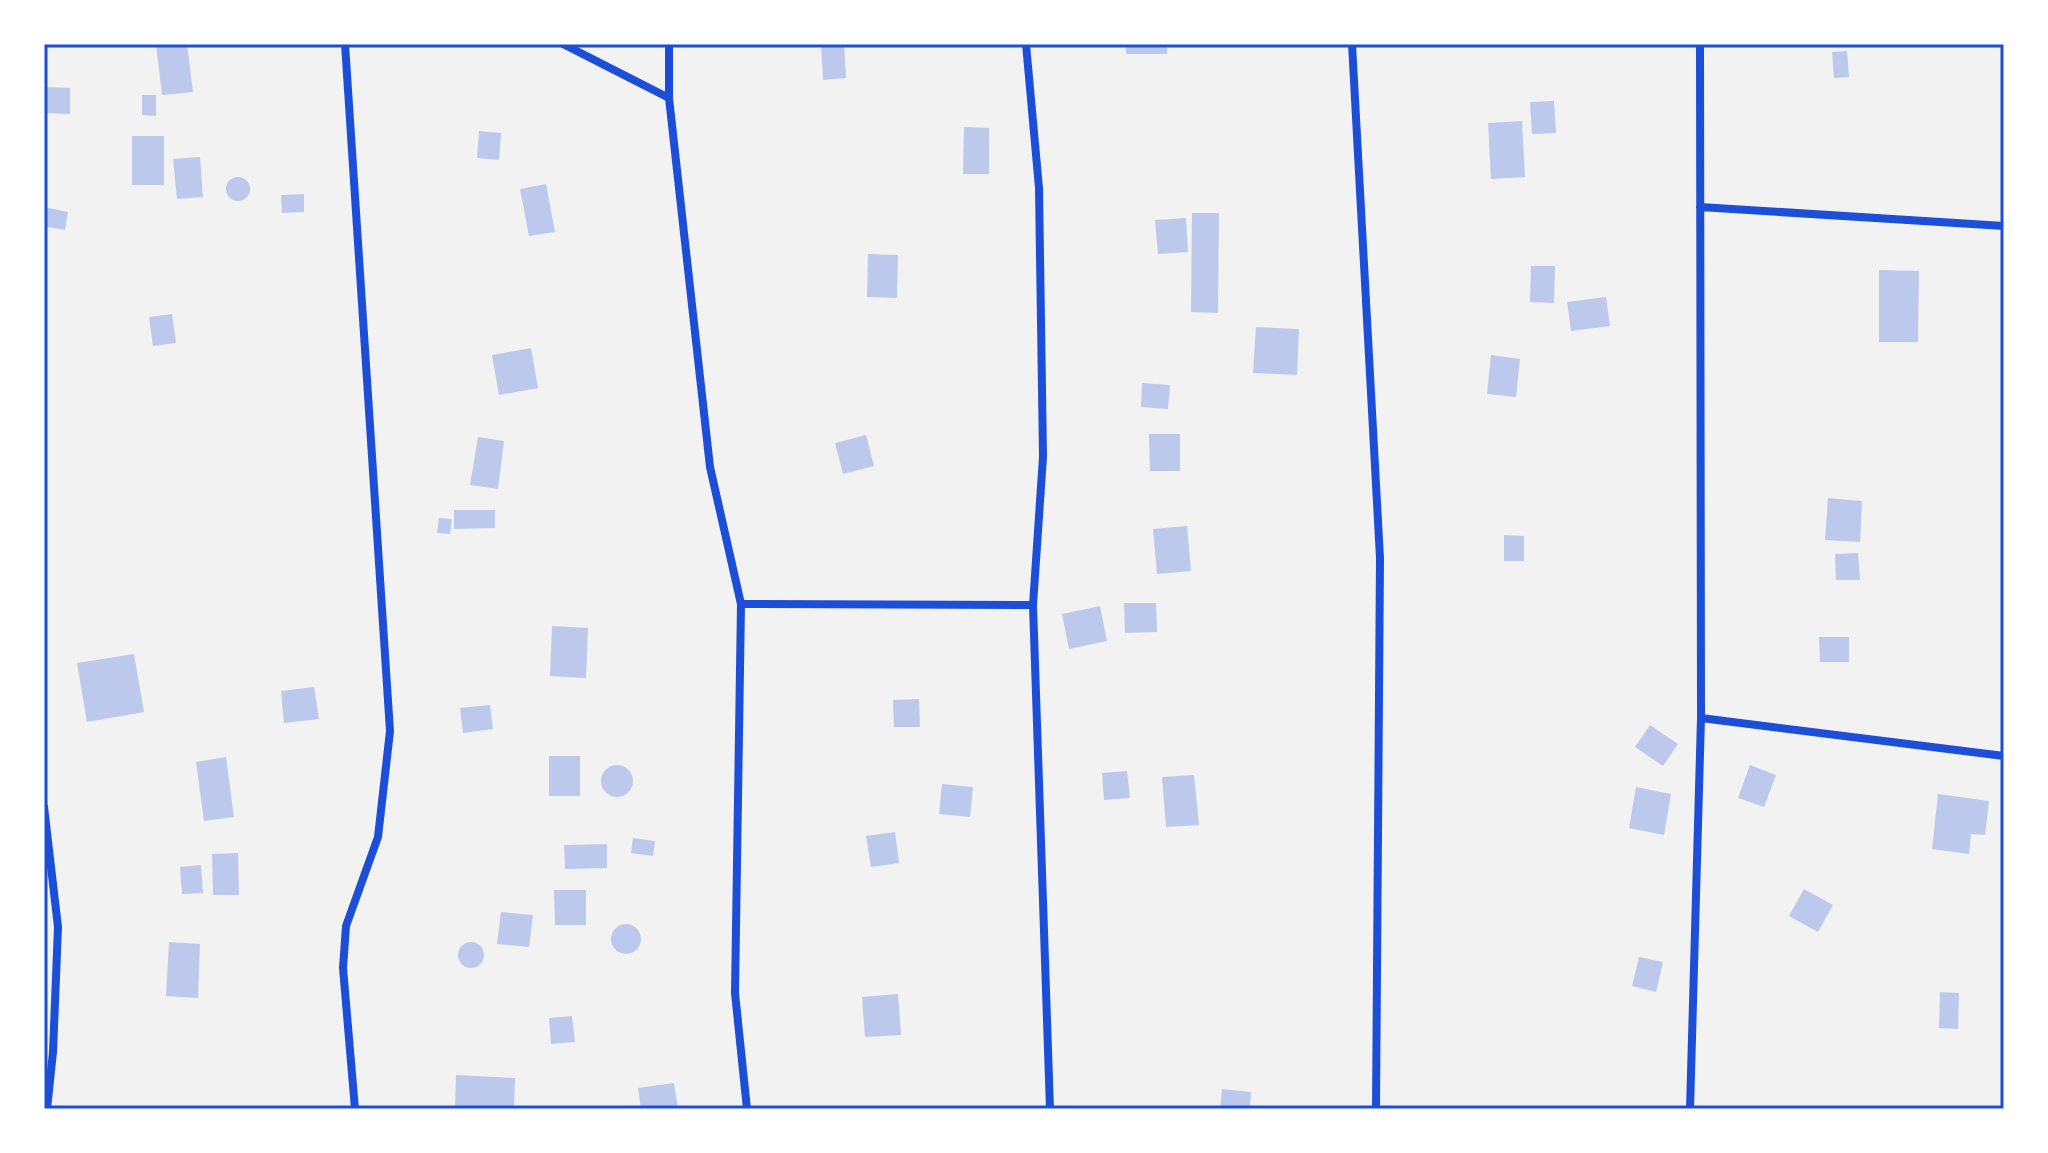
<svg xmlns="http://www.w3.org/2000/svg" width="2048" height="1153" font-family="Overpass,sans-serif">
  <rect width="100%" height="100%" fill="#f2f2f2"/>
  <path fill="#bdc9ec" d="M156,44h31l6,48 -31,3z
    M821,44h23l2,34 -23,2z
    M1126,44h41v10h-41z
    M1847,51l2,26 -15,1 -2,-26z
    M44,87l26,1v26l-26,-1z
    M142,95h14v21l-14,-1z
    M1554,101l2,32 -24,1 -2,-32z
    M1522,121l3,56 -34,2 -3,-56z
    M964,127l25,1v46h-26z
    M479,131l22,2 -2,27 -22,-2z
    M132,136h32v49h-32z
    M200,157l3,40 -26,2 -4,-40z
    M226 189a12 12 0 1 1 24 0a12 12 0 1 1-24 0Z
    M546,184l9,48 -26,4 -9,-47z
    M304,194v18l-22,1 -1,-18z
    M44,207l24,5 -3,18 -21,-4z
    M1192,213h27l-1,100 -27,-1z
    M1186,218l2,34 -30,2 -3,-34z
    M868,254l30,1 -1,43 -30,-1z
    M1531,266h24l-1,37 -24,-1z
    M1879,270l40,1 -1,71h-39z
    M1606,297l4,29 -39,5 -4,-29z
    M172,314l4,29 -23,3 -4,-29z
    M1256,327l43,2 -2,46 -44,-2z
    M531,348l7,40 -39,7 -7,-40z
    M1491,355l29,4 -4,38 -29,-3z
    M1142,383l28,2 -2,24 -27,-2z
    M1149,434h31v37h-30z
    M866,435l8,31 -31,8 -8,-31z
    M478,437l26,4 -6,48 -28,-4z
    M1828,498l34,3 -2,41 -35,-2z
    M454,510h41v18l-41,1z
    M439,518l13,1 -2,15 -13,-1z
    M1187,526l4,45 -34,3 -4,-45z
    M1504,535l20,1v25h-20z
    M1858,553l2,27h-24l-1,-26z
    M1124,603h32l1,29 -32,1z
    M1100,606l7,35 -38,8 -7,-35z
    M552,626l36,2 -2,50 -36,-2z
    M1819,637h30v25h-29z
    M134,654l10,58 -57,10 -10,-59z
    M314,687l5,32 -35,4 -3,-32z
    M919,699l1,28h-26l-1,-27z
    M490,705l3,24 -30,4 -3,-25z
    M1650,725l28,19 -15,22 -28,-19z
    M549,756h31v40h-31z
    M226,757l8,60 -30,4 -8,-59z
    M601 781a16 16 0 1 1 32 0a16 16 0 1 1-32 0Z
    M1750,765l26,10 -12,32 -26,-9z
    M1127,771l3,27 -26,2 -2,-27z
    M1194,775l5,50 -33,2 -4,-50z
    M942,784l31,3 -3,30 -31,-3z
    M1636,787l35,7 -7,41 -35,-7z
    M1938,794l51,7 -4,34 -14,-1 -2,20 -37,-5z
    M895,832l4,31 -28,4 -5,-31z
    M633,838l22,3 -2,15 -22,-3z
    M607,844v24l-42,1 -1,-24z
    M238,853l1,42h-26l-1,-41z
    M201,865l2,28 -21,1 -2,-27z
    M1804,889l29,16 -15,27 -29,-16z
    M554,890h32v35h-31z
    M501,912l32,3 -4,32 -32,-3z
    M611 939a15 15 0 1 1 30 0a15 15 0 1 1-30 0Z
    M169,942l31,2 -2,54 -32,-2z
    M458 955a13 13 0 1 1 26 0a13 13 0 1 1-26 0Z
    M1639,957l24,5 -7,30 -24,-6z
    M1940,992l19,1 -1,36 -19,-1z
    M898,994l3,41 -36,2 -3,-40z
    M572,1016l3,26 -24,2 -2,-26z
    M456,1075l59,3 -1,31h-59z
    M674,1083l4,26h-37l-3,-21z
    M1222,1089l29,3 -1,17h-30z"/>
  <g fill="none" stroke-linecap="round" stroke-linejoin="round">
    <path stroke="#1d4ed8" stroke-width="8" d="M345,44l45,687 -12,106 -32,89 -3,42 12,141
      M563,44l106,54
      M669,44v54l41,369 31,137 -6,389 12,116
      M1026,44l13,144 4,269 -10,148 17,504
      M1352,44l28,514 -4,551
      M1700,207l304,19
      M741,604l292,1
      M1701,718l303,38
      M44,807l14,120 -5,125 -6,57
      M1690,1109l11,-391 -1,-674"/>
  </g>
  <rect width="2048" height="1153" fill="none" stroke="#ffffff" stroke-width="92"/>
  <rect x="46" y="46" width="1956" height="1061" fill="none" stroke="#1d4ed8" stroke-width="3"/>
</svg>
